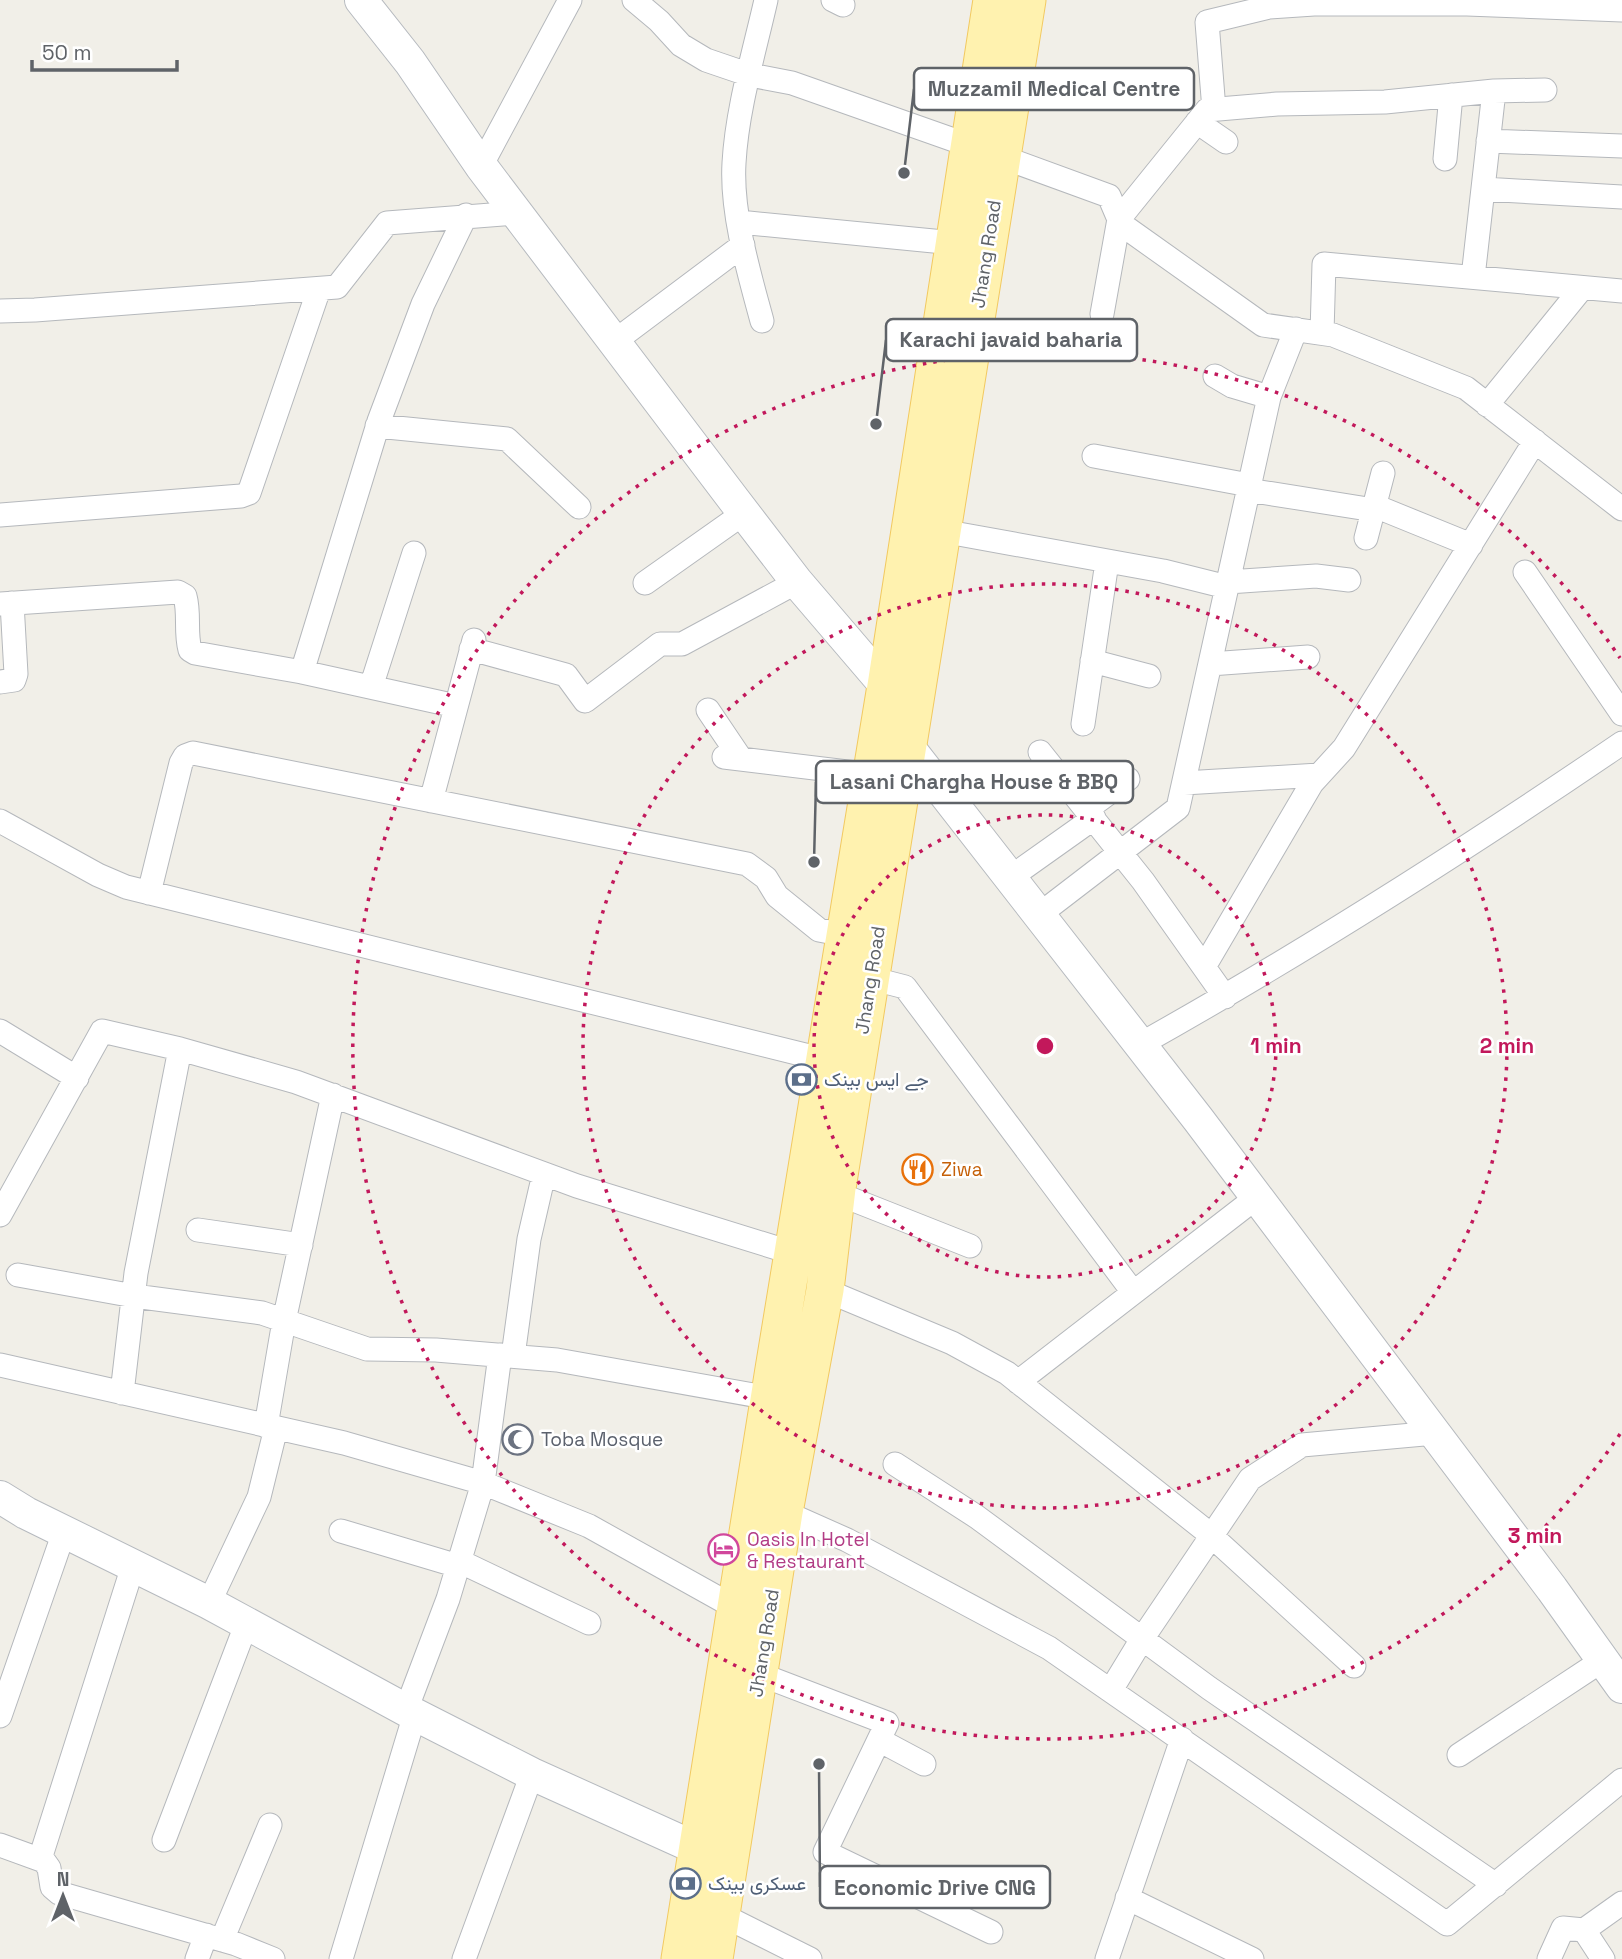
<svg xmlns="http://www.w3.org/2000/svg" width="1622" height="1959" font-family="'Space Grotesk',Vazirmatn,sans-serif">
  <rect width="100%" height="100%" fill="#f1efe8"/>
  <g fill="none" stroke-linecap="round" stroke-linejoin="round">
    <defs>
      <path id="street" d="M634,0l25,21 22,24 25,15 44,15 42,8 176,62
        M833,0l10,5
        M1214,110l-7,-88 62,-15 45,-3h153l155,6
        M1197,122l29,20
        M1488,141l134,5
        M1002,157l107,39 12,28 142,101 70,10 133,53 156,121
        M1445,159l6,-64
        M481,166l89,-166
        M1483,189l139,8
        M739,222l215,21
        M1473,277l21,-186
        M0,311l35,-1 302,-23 50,-64 130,-10
        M1102,314l17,-95 88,-109 70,-6 108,-2 109,-11 51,-1
        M762,321c-13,-48 -31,-108 -28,-158 3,-54 20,-110 32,-163
        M1322,333l2,-69 298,27
        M615,341l128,-96
        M1215,376l17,10 37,11
        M1487,405l95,-117
        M377,426l130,13 72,68
        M1094,456l155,29
        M1248,490l126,20
        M1375,506l96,39
        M0,515l241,-19 8,-3 70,-204
        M942,531l221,40 64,16
        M1366,538l17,-65
        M1525,572l97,142
        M1228,582l88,-6 33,4
        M645,583l99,-70
        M0,604l178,-12 7,4c5,18 0,36 5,54l5,3 107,19 154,34
        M471,649l95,26 19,26 75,-57h22l115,-62
        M1092,661l57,15
        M1210,664l98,-7
        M302,672l77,-251 44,-117 43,-89
        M0,682l14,-2 2,-6 -4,-71
        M371,687l43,-134
        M708,710l33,49
        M1083,724l24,-162
        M1040,752l103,129 82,116
        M724,757l148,18
        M1184,783l135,-8
        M431,801l43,-161
        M1087,809l41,-30
        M0,821l98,54 28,12 699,173
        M1011,877l83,-59
        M149,893l32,-130 4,-7 8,-3 554,111 19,14 11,18 42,34 26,5
        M1040,914l138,-106 91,-411 27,-68
        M1204,967l108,-184 32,-35 191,-307
        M870,978l35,9 228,305
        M0,1031l77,47
        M1139,1045c166,-93 326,-195 483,-302
        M836,1193l134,53
        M0,1215l102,-184 78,18 116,33 281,104 216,67
        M198,1230l103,15
        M18,1275l116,21 128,17 105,36 69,1 121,10 213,38
        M825,1290l127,53 55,30 199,158 148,135
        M513,1356l16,-117 15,-65
        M0,1365l344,78 139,40 106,43 147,82
        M1018,1382l239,-185
        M122,1393l14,-120 44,-224
        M266,1426l18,-105 49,-226
        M895,1464l82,53 232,171 287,197
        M784,1512l63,28 202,108 398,276 175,-144
        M341,1531l117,35
        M459,1561l130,62
        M209,1603l50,-106 17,-69
        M759,1674l128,49 -62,129 166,80
        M1111,1690l31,-51 108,-160 52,-34 133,-12
        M406,1710l42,-111 35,-116 17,-128
        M0,1716l64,-184
        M879,1740l45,24
        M1459,1755l144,-95
        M164,1840l82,-215
        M0,1845l44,16 5,7 3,19 7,6 177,51 37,15
        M40,1859l93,-293
        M1127,1898l125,61
        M722,1915l88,44
        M1584,1930l19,29
        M222,1940l48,-115
        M197,1959l9,-24
        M341,1959l74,-245
        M464,1959l68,-185
        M1107,1959l75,-220
        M1549,1959l14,-31 21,2 38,-27"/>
      <path id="secondary" d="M361,0l49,62 71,104 253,334 63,82 89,104
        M895,730l303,389 354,470 70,98
        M0,1497l26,16 183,90 197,107 126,64 166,75"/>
      <path id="primary" d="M680,1959l94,-590 112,-683 106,-686
        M714,1959l70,-447 41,-222 12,-102 190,-1188"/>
    </defs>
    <use href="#street" stroke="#b5b8bc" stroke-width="25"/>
    <use href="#secondary" stroke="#b6babf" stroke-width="34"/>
    <use href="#primary" stroke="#f2c960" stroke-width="39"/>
    <use href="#street" stroke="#fff" stroke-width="23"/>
    <use href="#secondary" stroke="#fff" stroke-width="32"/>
    <use href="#primary" stroke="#fff2af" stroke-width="37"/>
  </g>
  <g fill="none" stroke="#c2185b" stroke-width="3.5" stroke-dasharray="3.5 7">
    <circle cx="1045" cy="1046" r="231"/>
    <circle cx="1045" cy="1046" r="462"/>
    <path d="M1620 1434A693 693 0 1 1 1620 658"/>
  </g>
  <defs>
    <symbol id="bank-ring" viewBox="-11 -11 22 22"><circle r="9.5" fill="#fff" stroke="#5c6f8a" stroke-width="1.5"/><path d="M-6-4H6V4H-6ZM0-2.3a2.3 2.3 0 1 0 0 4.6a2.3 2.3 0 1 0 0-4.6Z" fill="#5c6f8a"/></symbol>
    <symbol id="restaurant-ring" viewBox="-11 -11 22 22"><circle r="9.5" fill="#fff" stroke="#e8710a" stroke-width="1.5"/><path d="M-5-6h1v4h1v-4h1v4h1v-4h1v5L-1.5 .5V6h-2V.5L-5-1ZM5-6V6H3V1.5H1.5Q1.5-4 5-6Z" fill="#e8710a"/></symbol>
    <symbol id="mosque-ring" viewBox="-11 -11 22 22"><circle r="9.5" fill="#fff" stroke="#6b7280" stroke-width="1.5"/><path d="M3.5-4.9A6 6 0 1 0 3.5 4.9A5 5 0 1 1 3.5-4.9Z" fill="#6b7280"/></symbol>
    <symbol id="hotel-ring" viewBox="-11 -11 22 22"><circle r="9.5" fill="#fff" stroke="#d1479c" stroke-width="1.5"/><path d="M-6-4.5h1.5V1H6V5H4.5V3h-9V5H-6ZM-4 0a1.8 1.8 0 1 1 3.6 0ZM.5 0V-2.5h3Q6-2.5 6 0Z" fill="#d1479c"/></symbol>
  </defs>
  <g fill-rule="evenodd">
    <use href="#bank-ring" x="784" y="1062" width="35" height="35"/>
    <use href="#restaurant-ring" x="900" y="1152" width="35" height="35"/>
    <use href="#mosque-ring" x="500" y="1422" width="35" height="35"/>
    <use href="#hotel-ring" x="706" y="1532" width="35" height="35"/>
    <use href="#bank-ring" x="668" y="1866" width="35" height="35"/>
  </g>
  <g text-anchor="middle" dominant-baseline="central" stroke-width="5" stroke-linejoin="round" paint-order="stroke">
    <g font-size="19" fill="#5f6368" stroke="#fff">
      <text transform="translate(986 254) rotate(-81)">Jhang Road</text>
      <text transform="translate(870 980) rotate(-81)">Jhang Road</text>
      <text transform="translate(764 1643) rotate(-81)">Jhang Road</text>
    </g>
    <g font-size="19" fill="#4e5e75" stroke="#fff" text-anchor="start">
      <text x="824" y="1079">جے ایس بینک</text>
      <text x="708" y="1883">عسکری بینک</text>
    </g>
    <g font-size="19" fill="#c56008" stroke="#fff" text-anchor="start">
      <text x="941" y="1169">Ziwa</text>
    </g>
    <g font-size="19" fill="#5b616d" stroke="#fff" text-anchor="start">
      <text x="541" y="1439">Toba Mosque</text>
    </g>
    <g font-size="19" fill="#b23c85" stroke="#fff" text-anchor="start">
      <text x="747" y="1539">Oasis In Hotel<tspan x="747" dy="22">&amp; Restaurant</tspan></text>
    </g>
  </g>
  <circle cx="1045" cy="1046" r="10" fill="#c2185b" stroke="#fff" stroke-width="3.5"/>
  <g font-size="21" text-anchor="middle" font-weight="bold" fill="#c2185b" stroke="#fff" stroke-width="5" stroke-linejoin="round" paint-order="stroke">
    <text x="1276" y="1053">1 min</text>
    <text x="1507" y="1053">2 min</text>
    <text x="1535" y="1543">3 min</text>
  </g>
  <path fill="none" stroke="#5f6368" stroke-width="2.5" d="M904 173L914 89M876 424L886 340M814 862L816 782M819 1764L820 1887"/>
  <g fill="#5f6368" stroke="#fff" stroke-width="2.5">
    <circle cx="904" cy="173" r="7"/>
    <circle cx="876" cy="424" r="7"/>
    <circle cx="814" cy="862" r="7"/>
    <circle cx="819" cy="1764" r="7"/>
  </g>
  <g fill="#fff" stroke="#5f6368" stroke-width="2.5">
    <rect x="914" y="68" width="280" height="42" rx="7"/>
    <rect x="886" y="319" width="251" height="42" rx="7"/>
    <rect x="816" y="761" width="317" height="42" rx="7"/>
    <rect x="820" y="1866" width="230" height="42" rx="7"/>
  </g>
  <g font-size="21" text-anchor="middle" font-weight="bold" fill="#5f6368">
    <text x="1054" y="96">Muzzamil Medical Centre</text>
    <text x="1011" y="347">Karachi javaid baharia</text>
    <text x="974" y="789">Lasani Chargha House &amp; BBQ</text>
    <text x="935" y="1895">Economic Drive CNG</text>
  </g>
  <g transform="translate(63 1896)" stroke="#ffffff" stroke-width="5" paint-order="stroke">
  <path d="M0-5L12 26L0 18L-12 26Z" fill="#5f6368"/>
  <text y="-10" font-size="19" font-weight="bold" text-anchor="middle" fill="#5f6368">N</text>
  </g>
  <path d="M32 60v10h145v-10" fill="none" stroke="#5f6368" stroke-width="3.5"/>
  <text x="42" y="60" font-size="21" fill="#5f6368" stroke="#ffffff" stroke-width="5" paint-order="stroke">50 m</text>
</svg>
